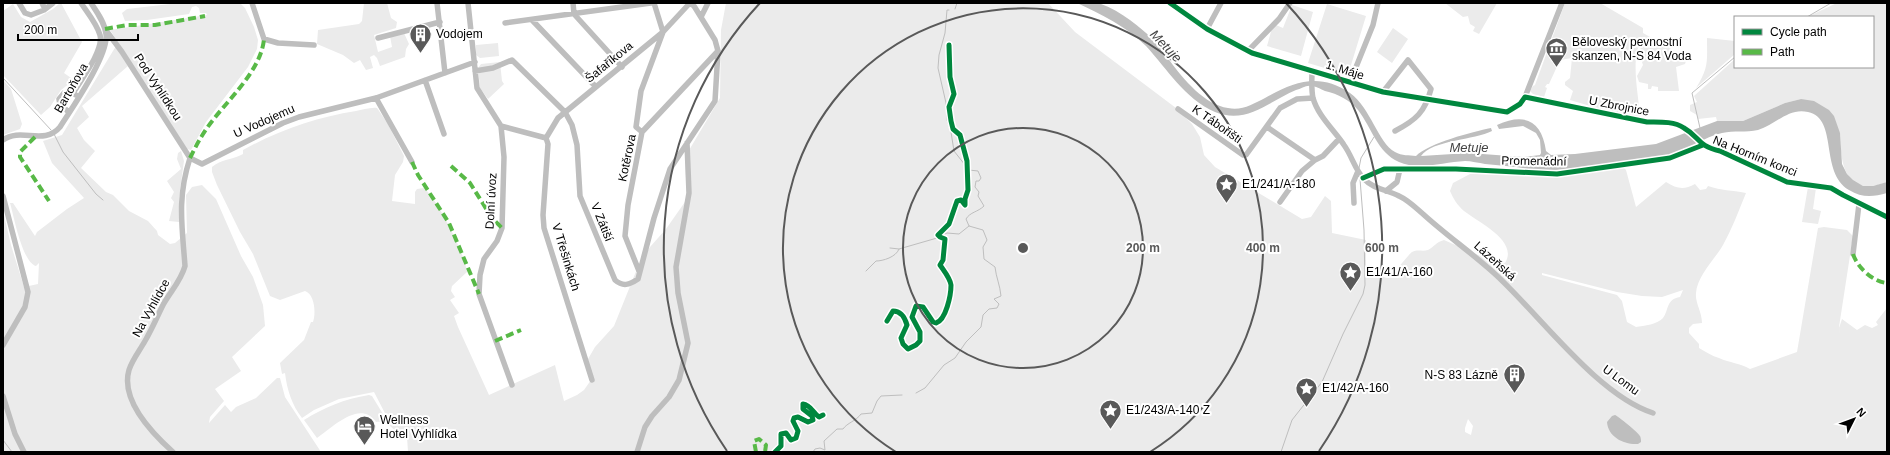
<svg xmlns="http://www.w3.org/2000/svg" width="1890" height="455" font-family="Helvetica,sans-serif">
  <rect width="100%" height="100%" fill="#fff"/>
  <path fill="#ebebeb" fill-rule="evenodd" d="M60,3h1l21,39 -18,31 10,7 -13,10 -11,17 -9,8 -38,-40v-64l10,-7 8,13 9,5 23,-13z
    M179,3h61l5,5 9,19 4,13 -1,9 -9,18 -42,55 -15,28 -4,-1 -77,-119 97,-15 -1,-2h-6l-1,-5 -3,-2 -4,1 -3,7 -42,6 -22,1 -3,-8 5,-4z
    M364,3h23l4,15 6,4 -1,6 -22,7 4,17 14,-5 -2,-11 14,-3 5,11 -3,5 -1,8 -25,9 -3,-8 -3,-3 -4,2 3,11 -7,2 -6,-10 -6,3 -11,-8 -26,-11 1,-14 41,-6 3,-3z
    M726,3h322l27,29 101,76 16,16 8,13 4,18 11,12 87,52 9,-2 14,-21 6,5 1,32 34,7v29c10,1 13,8 21,9l4,-2c5,-5 18,-22 21,-24 6,-3 10,0 16,-2 6,-3 8,-8 16,-10l41,18 20,5c14,-22 -27,-41 -41,-52 -7,-6 -11,-13 -14,-20l3,-8 17,-9 71,1 83,-7 2,2 10,37 30,-25c11,7 18,8 29,2l5,6 6,-1 2,-3c14,5 23,4 38,7 -7,17 -14,36 -23,52 -8,14 -26,31 -27,48 -1,10 6,19 6,30l-9,1 -4,4v5l10,11v4c7,4 13,8 20,10 11,5 21,5 31,11l47,-17 21,-124 6,-1 23,3 6,6 -14,91 1,16 -1,-15 3,-9 15,11 8,-5 7,3 6,-3 -2,-3 11,-14v144h-1479l-1,-15 -6,-1c-8,-6 -13,-16 -25,-14 -16,-23 -44,6 -59,16l-13,-18c21,-13 40,-21 65,-25l3,1 14,23h2l-14,-27 -35,7 -25,11 -12,8c-10,-13 -15,-28 -17,-45l-3,1 -2,-11 24,-23 7,-18h2c3,-8 2,-28 -8,-31l-25,9 -10,-4 -17,-42 -13,-22 -23,-47 -5,-13v-5c9,-8 20,-7 31,-13v-4c34,-19 74,-33 113,-39 6,-1 15,-4 21,-3l11,16 16,32 -1,6 -8,13 -3,26 23,3v-12l2,-3 7,-1c14,12 41,66 43,84l-15,14 -1,5 4,6 -5,3 9,13 -5,3 4,11 31,68 66,-30 9,36 13,-6 7,-5 7,-10 -3,-21 7,-12 19,-21 23,-57 13,-22 16,-18 21,-30 -2,-42 35,-59 1,-68zM1542,273l75,19 25,4 20,1 21,-7 -3,7c-14,2 -11,13 -17,21 -5,6 -19,8 -27,9l-9,-5 -5,-21 -5,-6 -75,-20zM1615,415c3,1 24,18 25,21 1,1 1,4 1,6zM1468,419l5,7 -2,9 -6,-3v-4z
    M1445,3h52l-18,31 -6,-3 2,-4 -5,-3 -2,-8 -5,1z
    M1565,3h35l43,25v5l44,25 -2,6 -9,3 3,24h-21v-4l-6,-1 -1,3h-3v-5l-9,-2 -2,-6 6,-11 -3,-9 1,-14c-11,17 -2,55 -1,75l-43,-9 -27,-8 3,-9 -8,-6v-3l5,-4 2,-20 -12,2 -11,24h-2l-2,3 2,1 -3,9 -11,-3 -3,-3 3,-5 2,-1z
    M1837,3h50v179c-7,2 -17,6 -24,4 -23,-6 -22,-35 -23,-53l-39,-34 -16,4 -42,18h-26l-1,-4 -18,2 -1,-4 -7,-4v-6l7,-3 -3,-6 41,-37v8h138v-50h-66z
    M1327,4l39,12 -18,59 -40,-12z
    M1292,5l21,7 -12,44 -34,-10 5,-18 4,-3 7,3z
    M1393,28l15,11 -16,24 -15,-11z
    M1707,38l28,3v13l-39,34c13,-21 11,-26 11,-50z
    M498,43l1,13 -19,2 -4,-3v-10z
    M116,46l12,20 -46,40 7,11 -12,11 7,12 11,11 -14,17 25,24 7,3 16,16 19,10 9,10 1,4 12,9 5,-1 12,-10 -1,-38 6,-8 10,-2 14,14 25,57 12,21 10,28 2,21 -33,31 9,14 -26,18 9,12 -14,16 -1,6 16,-18 6,7 5,-5 20,-9 21,-20h3l5,19 36,55h-318v-241l8,34 13,42 14,-3 1,-21 -3,3c-14,-4 -22,-50 -26,-63h3l22,33 2,-4 30,-23 17,-11 -32,-35 -9,-22 19,-6z
    M500,62l2,19 2,3 -16,15 -8,-11 -2,-20 3,-4z
    M3,80l8,9 11,35 -2,5 -17,6z
    M181,151l3,10 -5,36v25l-10,-1 5,-19 -3,-4 3,-6 -7,-11 14,-12 -4,-10 1,-6z
    M1808,187l8,1 -3,21 8,2 -3,13 -16,-2z"/>
  <path fill="#bebebe" d="M1077,3c7,0 17,-2 24,1 20,7 39,23 55,38 5,5 9,13 14,19 13,18 35,44 58,47 14,3 25,-4 37,-10 29,-16 54,-26 85,-5 21,15 28,50 45,59 7,4 14,3 21,4 13,-13 56,-24 75,-28l1,3c-17,9 -60,9 -71,25l48,-3 54,4 17,-2 1,-2 -1,-13 -4,-7 -13,-7 -24,3 -2,-4c28,-13 45,-4 49,26l5,4 24,-1 81,-10 61,-23h26l42,-18 16,-4 13,2 15,9 5,6 6,17 2,31 5,10 6,6 10,6h10l14,-4v11c-14,4 -25,5 -38,-3 -30,-18 -10,-71 -41,-78 -19,-5 -33,13 -50,18 -12,3 -24,0 -36,3 -18,4 -33,16 -50,22 -8,3 -18,4 -27,5 -36,7 -72,9 -109,11 -17,-5 -33,-5 -51,-7 -6,-1 -14,-3 -20,-3 -21,1 -47,10 -66,1 -22,-10 -27,-34 -41,-52 -8,-10 -20,-16 -33,-19 -4,-2 -10,-5 -14,-5 -5,-1 -10,3 -15,4 -27,11 -49,35 -81,22 -31,-14 -47,-42 -69,-66 -19,-19 -45,-32 -69,-43z
    M1615,415c3,1 24,18 25,21 1,1 1,4 1,6l-3,2c-14,1 -30,-7 -31,-22l5,-6z"/>
  <g fill="none" stroke-linecap="round" stroke-linejoin="round">
    <path stroke="#bebebe" stroke-width="1" d="M955,9l2,-6
      M1807,17l24,-14
      M3,78l48,52
      M1700,128l-8,-35 43,-36
      M54,134l9,18 33,42 7,6
      M1359,168l2,-10 13,-21
      M940,236l7,-3 12,1 10,-8
      M890,248l9,1
      M866,271l10,-10c7,0 20,-4 23,-12l38,-11
      M916,393l9,-5 19,-23 11,-7 11,-16 15,-15 2,-12 6,-6 8,-1 2,-4 -5,-5 7,-3c-1,-11 -5,-19 -6,-29l-11,-8 -1,-12 4,-7 -4,-10 -14,-4 -3,-7c4,-7 12,-7 18,-13l-6,-10 1,-4 -4,-5 1,-6h3l2,-3 -3,-7 -9,-1 -15,-19 -3,-19 -4,-12 -1,-17 -8,-35 1,-13 6,-22 2,-23h2
      M3,440l9,12
      M813,452l2,-3 5,-1 5,2 -1,-9 13,-12h6c4,-6 13,-8 18,-15l11,-1 5,-12 4,-5 21,-1
      M1281,452l11,-32 30,-38 21,-48 20,-40 2,-9 -1,-55 -4,-51"/>
    <path stroke="#bebebe" stroke-width="5.5" d="M19,3l6,10 6,2 13,-5 9,-7
      M42,3l3,6
      M252,3l12,36 14,4 36,2
      M437,3l8,70
      M468,3l9,85 24,38 45,12
      M573,3l1,11 48,53
      M1170,3l37,26 45,24 131,39 124,20 13,-8 5,-7 37,-94
      M701,17l7,-14
      M532,20l64,67
      M505,23l146,-20
      M105,29l17,23 68,106 12,6 81,-41 16,-6 77,-19 99,-36
      M1207,29l14,-26
      M378,38l62,-16
      M1248,51l31,-32 11,-16
      M1312,70c0,9 -1,19 1,28 5,18 21,32 31,47 8,11 11,25 20,34 9,10 24,11 35,17 9,4 17,12 24,18 23,21 49,39 72,60 44,40 102,121 158,139
      M475,71l18,-3 19,-8 53,52 7,13 5,20 3,51 35,84c8,7 14,5 23,-1l16,-61 16,-49 45,-68 3,-50 -3,-11 -21,-34 -5,-3
      M425,80l19,54
      M1350,82l23,-57 5,-22
      M1383,92l25,-32 23,29c-6,23 -15,31 -36,42
      M73,93c8,-13 31,-43 27,-58 -3,-11 -13,-23 -19,-32
      M1525,97l122,25c12,0 27,-1 37,6 16,9 13,18 36,23l67,31 44,6 12,7 44,22
      M376,98l36,64
      M1178,109l65,46h3l34,-47 17,-9 16,-1
      M69,112l-9,-7 -1,-6 5,-6 5,-1 7,3
      M501,126l3,31 -2,71 -5,13 -13,18 -4,16 -1,19 33,91
      M1267,127l48,33
      M642,132l-6,-5 5,-36 22,-59 -9,-29
      M546,138l2,6 -5,71 1,13 48,152
      M546,138l12,-20 105,-86 26,-28
      M3,140c18,-13 41,6 57,-13 12,-19 49,-72 46,-93 -1,-11 -9,-22 -15,-31
      M1386,191l11,-9 3,-13
      M3,196l25,96 -3,15 -22,38
      M1280,202l22,-31 13,-11 8,-4 16,-17
      M1354,203l-1,-20 5,-12
      M1853,254l6,-50
      M639,271l-14,-35 3,-31 14,-73 76,-81
      M3,396l12,38 9,18
      M173,452c-20,-18 -53,-51 -44,-82 3,-10 11,-20 16,-29 7,-12 12,-24 18,-36 7,-13 18,-24 22,-39 -3,-41 -8,-68 5,-108
      M637,452l8,-25 7,-11 17,-19 10,-17 9,-37 -10,-50 -2,-26 13,-74 -2,-50"/>
    <path stroke="#58b947" stroke-width="4" stroke-dasharray="8 4" stroke-linecap="butt" d="M105,29l22,-4h28l50,-9
      M35,137l-15,15v5l29,44
      M190,158c5,-10 10,-20 17,-30 18,-26 54,-56 57,-89
      M412,162l6,13 31,48 30,71
      M451,166l19,17 22,35 10,10
      M1853,254c4,13 20,28 34,29
      M495,341l26,-11
      M756,452l-2,-11 5,-2 7,6 -1,7"/>
    <defs>
      <path id="cycleway" d="M1170,3l37,26 45,24 131,39 124,20 13,-8 5,-7 122,25c12,0 27,-1 37,6 16,9 13,18 36,23l67,31 44,6 12,7 44,22
        M1363,178l21,-9h72l101,5 113,-16 33,-13
        M887,321l6,-10c8,0 12,7 14,14l-6,13 2,6 5,5 8,-4 4,-4v-9l-8,-15 4,-11 7,1 10,15 3,1c10,-3 15,-28 15,-38 -1,-7 -7,-14 -11,-20l3,-5 2,-21 -5,-2 -2,-2 11,-11 8,-23 4,-1 4,5v-6l3,-9 -1,-29 -7,-26 -7,-6 -2,-8 -2,-14 5,-13 -4,-17 -1,-32
        M775,452l6,-6v-12l5,-1 5,7 5,-2 2,-7 -5,-10 1,-3 4,-1 10,5 5,-2 -1,-4 -9,-7v-5c8,1 10,9 16,13l4,-2"/>
    </defs>
    <use href="#cycleway" stroke="#fff" stroke-width="8"/>
    <use href="#cycleway" stroke="#00873e" stroke-width="5"/>
  </g>
  <g fill="none" stroke="#595959" stroke-width="2">
    <circle cx="1023" cy="248" r="120"/>
    <path d="M896 452A240 240 0 1 1 1150 452"/>
    <path d="M727 451A359 359 0 0 1 760 3M1286 3A359 359 0 0 1 1319 451"/>
  </g>
  <defs>
    <symbol id="building-pin" viewBox="-11 -11 22 30"><path d="M0 17L-7.5 6A9.5 9.5 0 1 1 7.5 6Z" fill="#595959" stroke="#fff"/><path d="M-4-6H4V6H1V3H-1V6H-4ZM-2.5-4.3h1.7v1.8h-1.7ZM.8-4.3h1.7v1.8H.8ZM-2.5-1h1.7V.8h-1.7ZM.8-1h1.7V.8H.8Z" fill="#fff"/></symbol>
    <symbol id="museum-pin" viewBox="-11 -11 22 30"><path d="M0 17L-7.5 6A9.5 9.5 0 1 1 7.5 6Z" fill="#595959" stroke="#fff"/><path d="M0-6L6-3V-2H-6V-3ZM-5-1h2V3h-2ZM-1-1h2V3h-2ZM3-1h2V3H3ZM-6 4H6V6H-6Z" fill="#fff"/></symbol>
    <symbol id="sight-pin" viewBox="-11 -11 22 30"><path d="M0 17L-7.5 6A9.5 9.5 0 1 1 7.5 6Z" fill="#595959" stroke="#fff"/><path d="M0-6L1.8-2.2L6-1.7L2.9 1.2L3.7 5.4L0 3.3L-3.7 5.4L-2.9 1.2L-6-1.7L-1.8-2.2Z" fill="#fff"/></symbol>
    <symbol id="hotel-pin" viewBox="-11 -11 22 30"><path d="M0 17L-7.5 6A9.5 9.5 0 1 1 7.5 6Z" fill="#595959" stroke="#fff"/><path d="M-6-4.5h1.5V1H6V5H4.5V3h-9V5H-6ZM-4 0a1.8 1.8 0 1 1 3.6 0ZM.5 0V-2.5h3Q6-2.5 6 0Z" fill="#fff"/></symbol>
  </defs>
  <g fill-rule="evenodd">
    <use href="#building-pin" x="408" y="22" width="25" height="34"/>
    <use href="#museum-pin" x="1544" y="36" width="25" height="34"/>
    <use href="#sight-pin" x="1214" y="172" width="25" height="34"/>
    <use href="#sight-pin" x="1338" y="260" width="25" height="34"/>
    <use href="#building-pin" x="1502" y="362" width="25" height="34"/>
    <use href="#sight-pin" x="1294" y="376" width="25" height="34"/>
    <use href="#sight-pin" x="1098" y="398" width="25" height="34"/>
    <use href="#hotel-pin" x="352" y="414" width="25" height="34"/>
  </g>
  <g text-anchor="middle" dominant-baseline="central" stroke-width="4" stroke-linejoin="round" paint-order="stroke">
    <g font-size="12" fill="#000" stroke="#fff" text-anchor="start">
      <text x="436" y="34">Vodojem</text>
      <text x="1572" y="42">Běloveský pevnostní<tspan x="1572" dy="14">skanzen, N-S 84 Voda</tspan></text>
      <text x="1242" y="184">E1/241/A-180</text>
      <text x="1366" y="272">E1/41/A-160</text>
      <text x="1498" y="375" text-anchor="end">N-S 83 Lázně</text>
      <text x="1322" y="388">E1/42/A-160</text>
      <text x="1126" y="410">E1/243/A-140 Z</text>
      <text x="380" y="420">Wellness<tspan x="380" dy="14">Hotel Vyhlídka</tspan></text>
    </g>
    <g font-size="12" fill="#000" stroke="#fff">
      <text transform="translate(609 62) rotate(-39)">Šafaříkova</text>
      <text transform="translate(1345 70) rotate(17)">1. Máje</text>
      <text transform="translate(158 87) rotate(57)">Pod Vyhlídkou</text>
      <text transform="translate(71 88) rotate(-60)">Bartoňova</text>
      <text transform="translate(1619 106) rotate(11)">U Zbrojnice</text>
      <text transform="translate(264 121) rotate(-24)">U Vodojemu</text>
      <text transform="translate(1217 124) rotate(35)">K Tábořišti</text>
      <text transform="translate(1755 156) rotate(22)">Na Horním konci</text>
      <text transform="translate(627 158) rotate(-78)">Kotěrova</text>
      <text transform="translate(1534 161) rotate(1)">Promenádní</text>
      <text transform="translate(491 201) rotate(-87)">Dolní úvoz</text>
      <text transform="translate(602 222) rotate(68)">V Zátiší</text>
      <text transform="translate(566 257) rotate(73)">V Třešinkách</text>
      <text transform="translate(1495 261) rotate(42)">Lázeňská</text>
      <text transform="translate(151 308) rotate(-61)">Na Vyhlídce</text>
      <text transform="translate(1621 380) rotate(36)">U Lomu</text>
    </g>
    <g font-size="13" font-style="italic" fill="#434343" stroke="#fff">
      <text transform="translate(1166 46) rotate(46)">Metuje</text>
      <text x="1469" y="147">Metuje</text>
    </g>
  </g>
  <circle cx="1023" cy="248" r="6" fill="#595959" stroke="#fff" stroke-width="2"/>
  <g font-size="12" text-anchor="middle" font-weight="bold" fill="#595959" stroke="#fff" stroke-width="4" stroke-linejoin="round" paint-order="stroke">
    <text x="1143" y="252">200 m</text>
    <text x="1263" y="252">400 m</text>
    <text x="1382" y="252">600 m</text>
  </g>
  <rect width="1890" height="455" fill="none" stroke="#000000" stroke-width="8"/>
  <rect x="1734" y="16" width="140" height="52" fill="#ffffff" stroke="#999999"/>
  <rect x="1742" y="29" width="20" height="6" fill="#00873e" stroke="#999999"/>
  <text x="1770" y="36" font-size="12" fill="#000000">Cycle path</text>
  <rect x="1742" y="49" width="20" height="6" fill="#58b947" stroke="#999999"/>
  <text x="1770" y="56" font-size="12" fill="#000000">Path</text>
  <g transform="translate(1854 419) rotate(48)" stroke="#ffffff" stroke-width="3" paint-order="stroke">
  <path d="M0-3L7 15L0 10L-7 15Z" fill="#000000"/>
  <text y="-6" font-size="11" font-weight="bold" text-anchor="middle" fill="#000000">N</text>
  </g>
  <path d="M18 34v6h120v-6" fill="none" stroke="#000000" stroke-width="2"/>
  <text x="24" y="34" font-size="12" fill="#000000" stroke="#ffffff" stroke-width="3" paint-order="stroke">200 m</text>
</svg>
